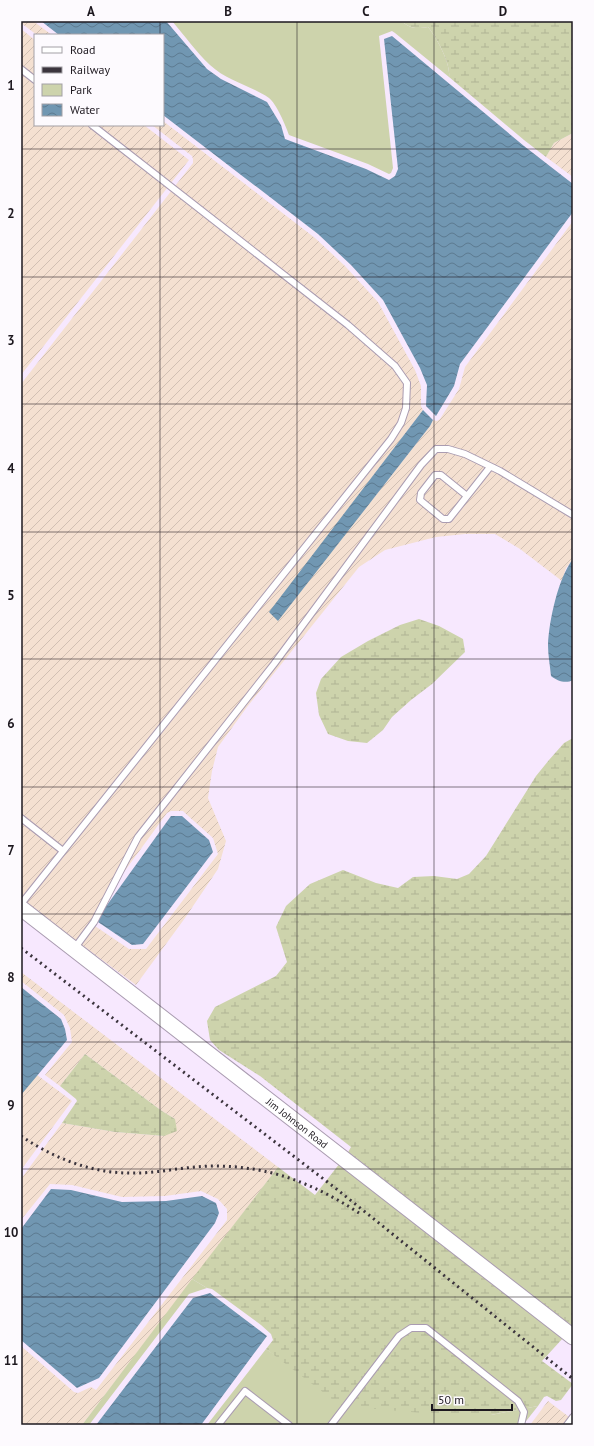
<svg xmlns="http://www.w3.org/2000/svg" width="594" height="1446" font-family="'PT Sans',sans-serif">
  <defs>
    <pattern id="industrial-furrows" width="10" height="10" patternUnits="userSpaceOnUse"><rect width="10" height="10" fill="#f4e0d1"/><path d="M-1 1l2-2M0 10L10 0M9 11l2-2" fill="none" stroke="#d1bfb3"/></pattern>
    <pattern id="wetland-marsh" width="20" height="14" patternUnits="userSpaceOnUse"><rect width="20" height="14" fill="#cdd3ac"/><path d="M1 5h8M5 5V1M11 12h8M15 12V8" fill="none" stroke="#b0b494"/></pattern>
    <pattern id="water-waves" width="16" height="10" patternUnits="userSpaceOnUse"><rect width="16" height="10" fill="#7197b2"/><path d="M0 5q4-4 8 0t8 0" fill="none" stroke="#5c7a90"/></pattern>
  </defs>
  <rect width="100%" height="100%" fill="#f7e8fe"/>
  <path fill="url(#industrial-furrows)" fill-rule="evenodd" d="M21,21h12l19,14h-15l-16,-12z
    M21,29l14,11v85h109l45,35 -168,215z
    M163,121l152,117 30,28 33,36 37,68 6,16v20l2,4 -153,202 8,8 152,-194 3,-6 4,1 3,-2 19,-30 6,-22 108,-146v261l-1,8 1,1v68l-7,9 -4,13 -42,-32 -25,-15h-30l-29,3 -51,13 -26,17 -112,140 -29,40 -6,24 -4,27 18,43 -8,28 -33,49 -49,67 -115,-85v-516l172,-221v-4l-1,-3 -40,-31h11zM171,811h12l2,2 28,25 5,16 -72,95h-17l-34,-23 -2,-3v-3l4,-11 70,-96z
    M573,133v44l-27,-20 8,-14z
    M21,972l257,195 -196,258h-61v-79l53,46 4,1 13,-6 5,3 131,-170v-11l-9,-10 -17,-8 -36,5 -43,1 -50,-12 -22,-1 -29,36v-41l41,-56 53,9 49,4 11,-17 -13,-8 -77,-57 -25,32 -15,-11 27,-33 -2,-14 -6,-13 -43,-34z
    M21,1063l51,38 -51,69z
    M548,1401l25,19v5h-43z"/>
  <path fill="#cdd3ac" d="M172,21h229c10,8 15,8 27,6 9,11 23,37 21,50l-54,-44 -3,-2 -13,5 14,132 -2,5 -2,1 -21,-10 -79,-29c-3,-9 -13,-32 -20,-37 -19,-13 -42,-17 -59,-33 -14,-13 -25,-29 -38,-44z
    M192,1279l15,9 -18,6 -100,131h-7z
    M266,1349l19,13 206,53 47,-9 -15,19h-316z"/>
  <path fill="url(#wetland-marsh)" d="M401,21h172v112l-19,10 -8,14 -22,-17 -75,-63c2,-13 -12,-39 -21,-50 -12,2 -17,2 -27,-6z
    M419,619l20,7 24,13 2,13 -33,32 -21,16 -19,17 -9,13 -16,13 -19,-2 -20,-7 -9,-19 -3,-22 5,-14 20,-22 27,-16 32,-16z
    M573,738v592l-226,-176 4,-7 -91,-71 -41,-26 -9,-10 -3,-19 8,-14 61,-31 11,-14 -11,-35 10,-21 24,-22 33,-14 33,13 22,5 15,-11 21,-1 23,3 12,-5 17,-18 50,-80 13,-16 15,-17z
    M85,1054l77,57 13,8 2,12 -13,5 -49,-4 -53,-9 15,-22 -1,-2 -16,-13z
    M340,1163l224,174 -22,24 31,23 -12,16 -5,1 -9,-5 -3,1 -6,9 -47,9h-46l-104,-9 -75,-57 7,-9 -2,-6 -10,-9 -49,-36 -5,-1 -15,-9 86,-112 37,28z"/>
  <path fill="url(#water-waves)" d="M41,21h125l41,48 14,10 46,23 14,23 4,14 81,30 23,11 6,-4 3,-7 -14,-130 8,-3 132,110 49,38v28l-113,152 -6,22 -18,30 -10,-10 1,-21 -7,-17 -37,-68 -32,-35 -33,-31 -155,-119v-80h-104z
    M423,410l10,10 -3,6 -152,195 -9,-9z
    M573,559v121c-7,4 -16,1 -22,-4 -1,-10 -3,-21 -3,-31 1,-24 10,-67 25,-86z
    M171,816h11l27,24 4,12 -70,92 -11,1 -34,-23 4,-10z
    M21,987l40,32 4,10 2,11 -46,55z
    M51,1189l20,1 51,12 44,-1 36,-5 14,7 3,10 -4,10 -116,155 -22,10 -56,-48v-111z
    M210,1293l57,43 -66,89h-105l97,-127z"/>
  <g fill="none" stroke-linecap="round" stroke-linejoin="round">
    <defs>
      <path id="service" d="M21,69l14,11
        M467,496l-26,-21h-6l-14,18 -1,7 23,19h6l41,-52
        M21,818l42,33
        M21,904l370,-465 10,-16 5,-15 1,-25 -12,-17 -47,-41 -256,-200
        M74,949l20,-27 44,-85 136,-173 147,-199 15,-16h12l17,5 35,17 73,44
        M218,1425l27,-34 44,34
        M331,1425l68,-89 12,-8h15l92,73 6,11 -3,13
        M567,1425l6,-8"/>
      <g id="tertiary">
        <path id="s1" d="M21,908l552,429"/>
      </g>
    </defs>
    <use href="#service" stroke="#aa9cb1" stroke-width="8"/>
    <use href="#tertiary" stroke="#aa9cb1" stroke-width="17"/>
    <use href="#service" stroke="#fff" stroke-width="6"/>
    <use href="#tertiary" stroke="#fff" stroke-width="15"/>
    <path stroke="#3b343d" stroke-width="3" stroke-dasharray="2 4" stroke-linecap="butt" d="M21,948l313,239 239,192
      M21,1136c31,21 69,37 108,37 28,1 56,-7 85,-7 55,0 99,17 145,47"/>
  </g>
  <path fill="none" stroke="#1d181f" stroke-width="1" stroke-opacity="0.55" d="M160,21v14M297,21v1404M434,21v1404M160,125v1300M21,149h552M21,277h552M21,404h552M21,532h552M21,659h552M21,787h552M21,914h552M21,1042h552M21,1169h552M21,1297h552"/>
  <g text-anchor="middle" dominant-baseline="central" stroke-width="3" stroke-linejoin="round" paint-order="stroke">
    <g font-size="10" fill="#1d181f" stroke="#fdfafe">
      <text stroke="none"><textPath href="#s1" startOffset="350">Jim Johnson Road</textPath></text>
    </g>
  </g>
  <rect width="594" height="1446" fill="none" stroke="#fdfafe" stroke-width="44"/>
  <rect x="34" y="34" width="130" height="92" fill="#fdfafe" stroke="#a3a0a5"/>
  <rect x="42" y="47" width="20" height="6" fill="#ffffff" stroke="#a3a0a5"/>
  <text x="70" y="54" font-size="12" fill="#1d181f">Road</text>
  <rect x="42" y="67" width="20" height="6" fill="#3b343d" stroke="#a3a0a5"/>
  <text x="70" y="74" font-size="12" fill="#1d181f">Railway</text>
  <rect x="42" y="84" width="20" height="12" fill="#cdd3ac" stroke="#a3a0a5"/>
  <text x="70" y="94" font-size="12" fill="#1d181f">Park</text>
  <rect x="42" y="104" width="20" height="12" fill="url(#water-waves)" stroke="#a3a0a5"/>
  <text x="70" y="114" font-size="12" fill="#1d181f">Water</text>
  <path d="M432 1404v6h80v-6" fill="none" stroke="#1d181f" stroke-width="2"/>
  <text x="438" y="1404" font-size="12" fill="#1d181f" stroke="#fdfafe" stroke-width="3" paint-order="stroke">50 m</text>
  <rect x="22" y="22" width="550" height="1402" fill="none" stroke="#1d181f" stroke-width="1.5"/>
  <g font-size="13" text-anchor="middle" font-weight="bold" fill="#1d181f">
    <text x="91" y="16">A</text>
    <text x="228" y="16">B</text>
    <text x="366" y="16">C</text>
    <text x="503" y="16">D</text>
    <text x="11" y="90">1</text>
    <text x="11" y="218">2</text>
    <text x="11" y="345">3</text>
    <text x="11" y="473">4</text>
    <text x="11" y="600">5</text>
    <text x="11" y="728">6</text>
    <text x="11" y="855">7</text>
    <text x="11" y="982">8</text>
    <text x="11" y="1110">9</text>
    <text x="11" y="1237">10</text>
    <text x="11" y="1365">11</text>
  </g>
</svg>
